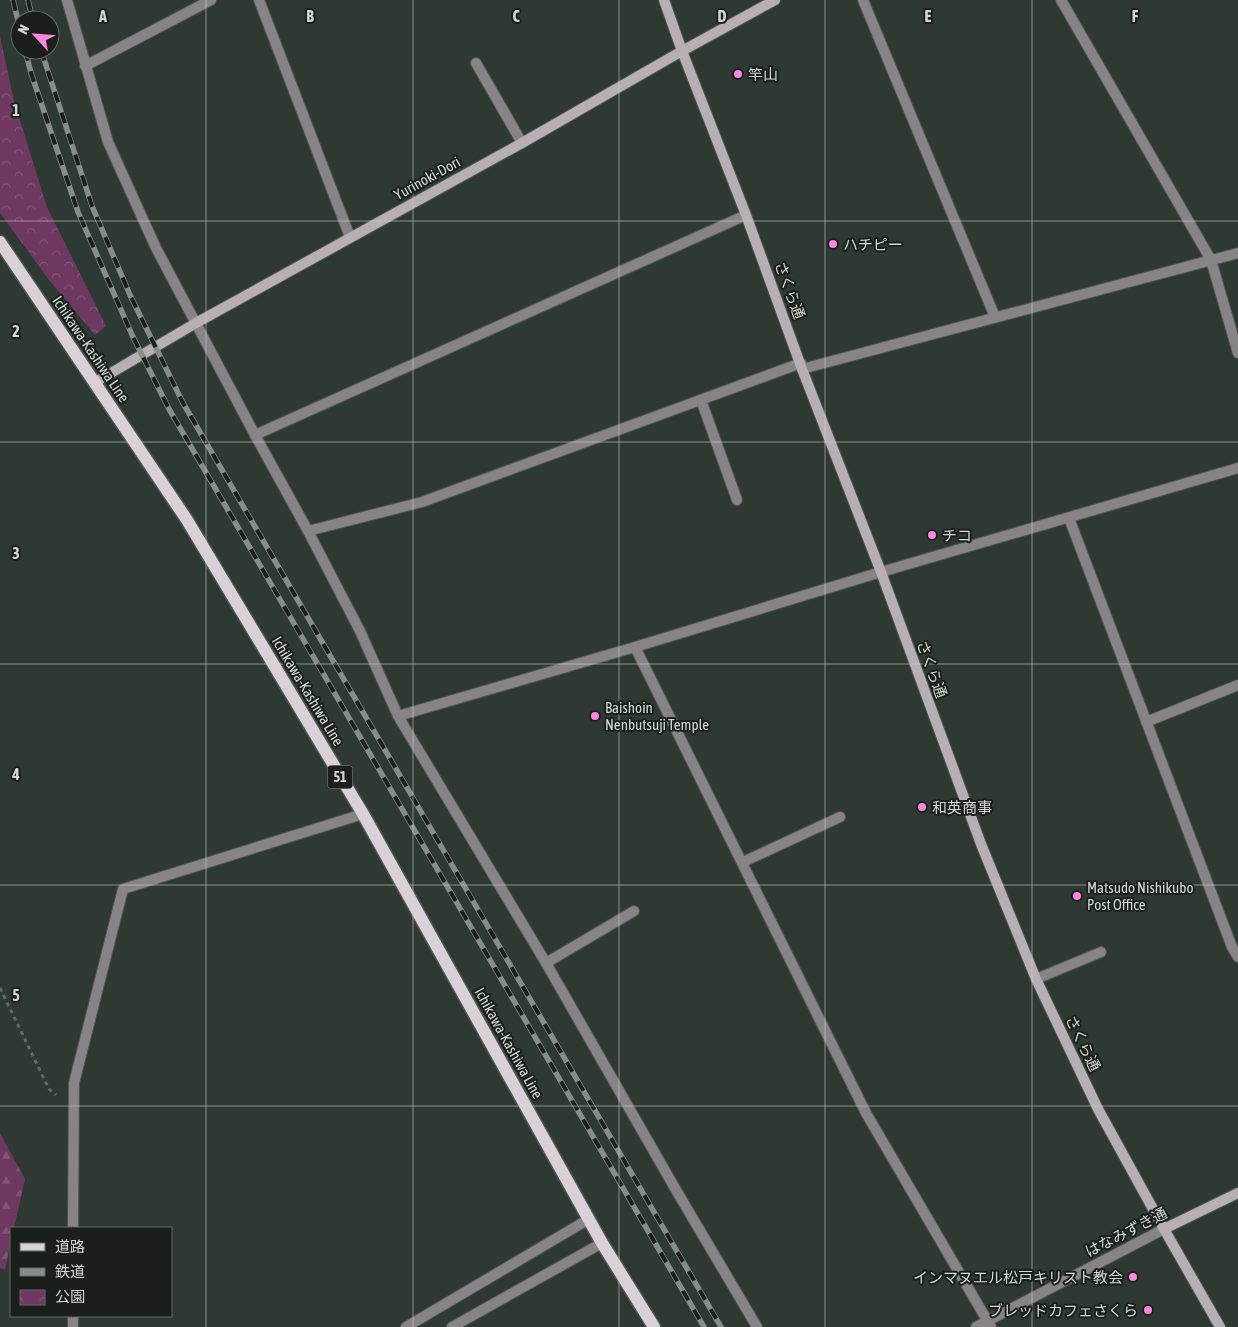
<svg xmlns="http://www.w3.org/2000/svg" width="1238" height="1327" font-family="'Asap Condensed','Noto Sans JP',sans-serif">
  <defs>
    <pattern id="forest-firs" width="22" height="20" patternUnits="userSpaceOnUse" patternTransform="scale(1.25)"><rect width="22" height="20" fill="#6e3861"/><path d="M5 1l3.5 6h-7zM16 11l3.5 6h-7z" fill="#825477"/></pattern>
    <pattern id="park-crowns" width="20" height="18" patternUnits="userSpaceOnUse" patternTransform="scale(1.25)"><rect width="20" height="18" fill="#6e3861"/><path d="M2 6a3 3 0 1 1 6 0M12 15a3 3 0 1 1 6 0" fill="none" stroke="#825477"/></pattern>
  </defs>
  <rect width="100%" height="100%" fill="#2f3933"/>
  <path fill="url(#forest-firs)" d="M0,1133l25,46 -11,49h-3v14l-6,27 -5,-1z"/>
  <path fill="url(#park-crowns)" d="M0,36l14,65 33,106 59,119 -11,9 -46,-55 -49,-67z"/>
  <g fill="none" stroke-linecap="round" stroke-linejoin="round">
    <defs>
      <path id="lane" d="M476,63l46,80
        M701,400l36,100
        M255,435l491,-220
        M743,862l97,-45
        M546,963l88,-52
        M1036,979l65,-27
        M406,1327l183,-108
        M452,1327l150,-84"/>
      <path id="street" d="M67,0l41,142 48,106 99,187 53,96 52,100 38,85 148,247 130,227 81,137
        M259,0l91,237
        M863,0l132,317
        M1061,0l150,260 27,93
        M85,66l126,-66
        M802,369l436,-116
        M1069,518l163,429 6,10
        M308,531l114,-29 379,-139
        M635,647l246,-75 357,-104
        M398,716l237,-69 231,466 125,214
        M1146,722l92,-37
        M73,1228l1,-145 49,-194 240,-75
        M73,1327v-11
        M976,1327l188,-98"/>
      <path id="secondary" d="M664,0l18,51 64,164 56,154 79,203 100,272 55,135 62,130 66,120 56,98
        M94,383l102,-60 326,-180 160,-92 93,-51
        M1164,1229l74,-36"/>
      <path id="primary" d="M0,242l187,278 176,294 239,429 52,84"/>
    </defs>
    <use href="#lane" stroke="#4c5650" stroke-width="12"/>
    <use href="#street" stroke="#4c5650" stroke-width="12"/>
    <use href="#secondary" stroke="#4c5650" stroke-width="12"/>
    <use href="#primary" stroke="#4c5650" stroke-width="15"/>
    <path stroke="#616a65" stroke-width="3" stroke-dasharray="4 4" stroke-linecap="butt" d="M0,988l49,101 7,6"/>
    <use href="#lane" stroke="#888387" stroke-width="10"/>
    <use href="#street" stroke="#888387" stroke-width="10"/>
    <use href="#secondary" stroke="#b7afb4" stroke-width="10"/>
    <use href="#primary" stroke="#dad0d7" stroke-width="12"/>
    <defs>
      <path id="rail" d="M13,0l7,29
        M28,0l5,20
        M25,50l6,23 47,139 55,125 36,72 535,918
        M41,50l51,156 38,89 53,108 538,924"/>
    </defs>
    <use href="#rail" stroke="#858e88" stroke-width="5.5"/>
    <use href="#rail" stroke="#1b1f1c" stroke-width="4" stroke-dasharray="11" stroke-linecap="butt"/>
  </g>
  <path fill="none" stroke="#d2d9d4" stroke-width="1" stroke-opacity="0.55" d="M206,0v1327M413,0v1327M619,0v1327M825,0v1327M1032,0v1327M0,221h1238M0,442h1238M0,664h1238M0,885h1238M0,1106h1238"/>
  <g fill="#fd86e1" stroke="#1b1f1c" stroke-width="2">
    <circle cx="738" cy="74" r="5"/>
    <circle cx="833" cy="244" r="5"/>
    <circle cx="932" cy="535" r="5"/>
    <circle cx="595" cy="716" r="5"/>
    <circle cx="922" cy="807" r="5"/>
    <circle cx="1077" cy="896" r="5"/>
    <circle cx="1133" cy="1277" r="5"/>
    <circle cx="1148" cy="1310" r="5"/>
  </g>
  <g text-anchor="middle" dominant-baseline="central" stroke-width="4" stroke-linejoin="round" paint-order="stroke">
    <rect fill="#1b1f1c" stroke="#9ba19d" stroke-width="1" x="327.5" y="765.5" width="25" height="23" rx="4"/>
    <g font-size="14" font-weight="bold" fill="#d2d9d4">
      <text x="340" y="777">51</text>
    </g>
    <g font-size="15" fill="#d2d9d4" stroke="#1b1f1c" text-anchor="start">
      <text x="748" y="74">竿山</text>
      <text x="843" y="244">ハチピー</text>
      <text x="942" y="535">チコ</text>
      <text x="605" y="707">Baishoin<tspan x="605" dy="17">Nenbutsuji Temple</tspan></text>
      <text x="932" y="807">和英商事</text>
      <text x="1087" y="887">Matsudo Nishikubo<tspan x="1087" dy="17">Post Office</tspan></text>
      <text x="1123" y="1277" text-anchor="end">インマヌエル松戸キリスト教会</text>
      <text x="1138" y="1310" text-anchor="end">ブレッドカフェさくら</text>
    </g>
    <g font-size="15" fill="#d2d9d4" stroke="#1b1f1c">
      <text transform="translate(427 178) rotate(-29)">Yurinoki-Dori</text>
      <text transform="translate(790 290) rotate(70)">さくら通</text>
      <text transform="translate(91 349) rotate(56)">Ichikawa-Kashiwa Line</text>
      <text transform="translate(932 669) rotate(70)">さくら通</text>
      <text transform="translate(308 691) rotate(59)">Ichikawa-Kashiwa Line</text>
      <text transform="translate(509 1043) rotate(61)">Ichikawa-Kashiwa Line</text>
      <text transform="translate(1083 1043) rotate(64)">さくら通</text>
      <text transform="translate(1126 1232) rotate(-27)">はなみずき通</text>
    </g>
  </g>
  <g font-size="16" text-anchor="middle" font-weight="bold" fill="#d2d9d4" stroke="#1b1f1c" stroke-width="4" stroke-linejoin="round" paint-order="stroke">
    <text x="103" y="22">A</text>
    <text x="310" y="22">B</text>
    <text x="516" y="22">C</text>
    <text x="722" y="22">D</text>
    <text x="928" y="22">E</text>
    <text x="1135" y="22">F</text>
    <text x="16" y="116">1</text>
    <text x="16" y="337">2</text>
    <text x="16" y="559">3</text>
    <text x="16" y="780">4</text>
    <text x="16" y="1001">5</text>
  </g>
  <rect x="10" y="1227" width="162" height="90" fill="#1b1f1c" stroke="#646966"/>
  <rect x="20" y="1243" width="25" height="8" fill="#dad0d7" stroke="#646966"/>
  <text x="55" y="1252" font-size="15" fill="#d2d9d4">道路</text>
  <rect x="20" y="1268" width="25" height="8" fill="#858e88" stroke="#646966"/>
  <text x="55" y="1277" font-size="15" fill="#d2d9d4">鉄道</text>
  <rect x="20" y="1290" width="25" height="15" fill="url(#park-crowns)" stroke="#646966"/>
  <text x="55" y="1302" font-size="15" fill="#d2d9d4">公園</text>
  <g transform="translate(35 35) rotate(296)"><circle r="24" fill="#1b1f1c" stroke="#646966"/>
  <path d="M0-4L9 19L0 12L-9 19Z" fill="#fd86e1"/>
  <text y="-8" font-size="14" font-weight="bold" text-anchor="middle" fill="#d2d9d4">N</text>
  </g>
</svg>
